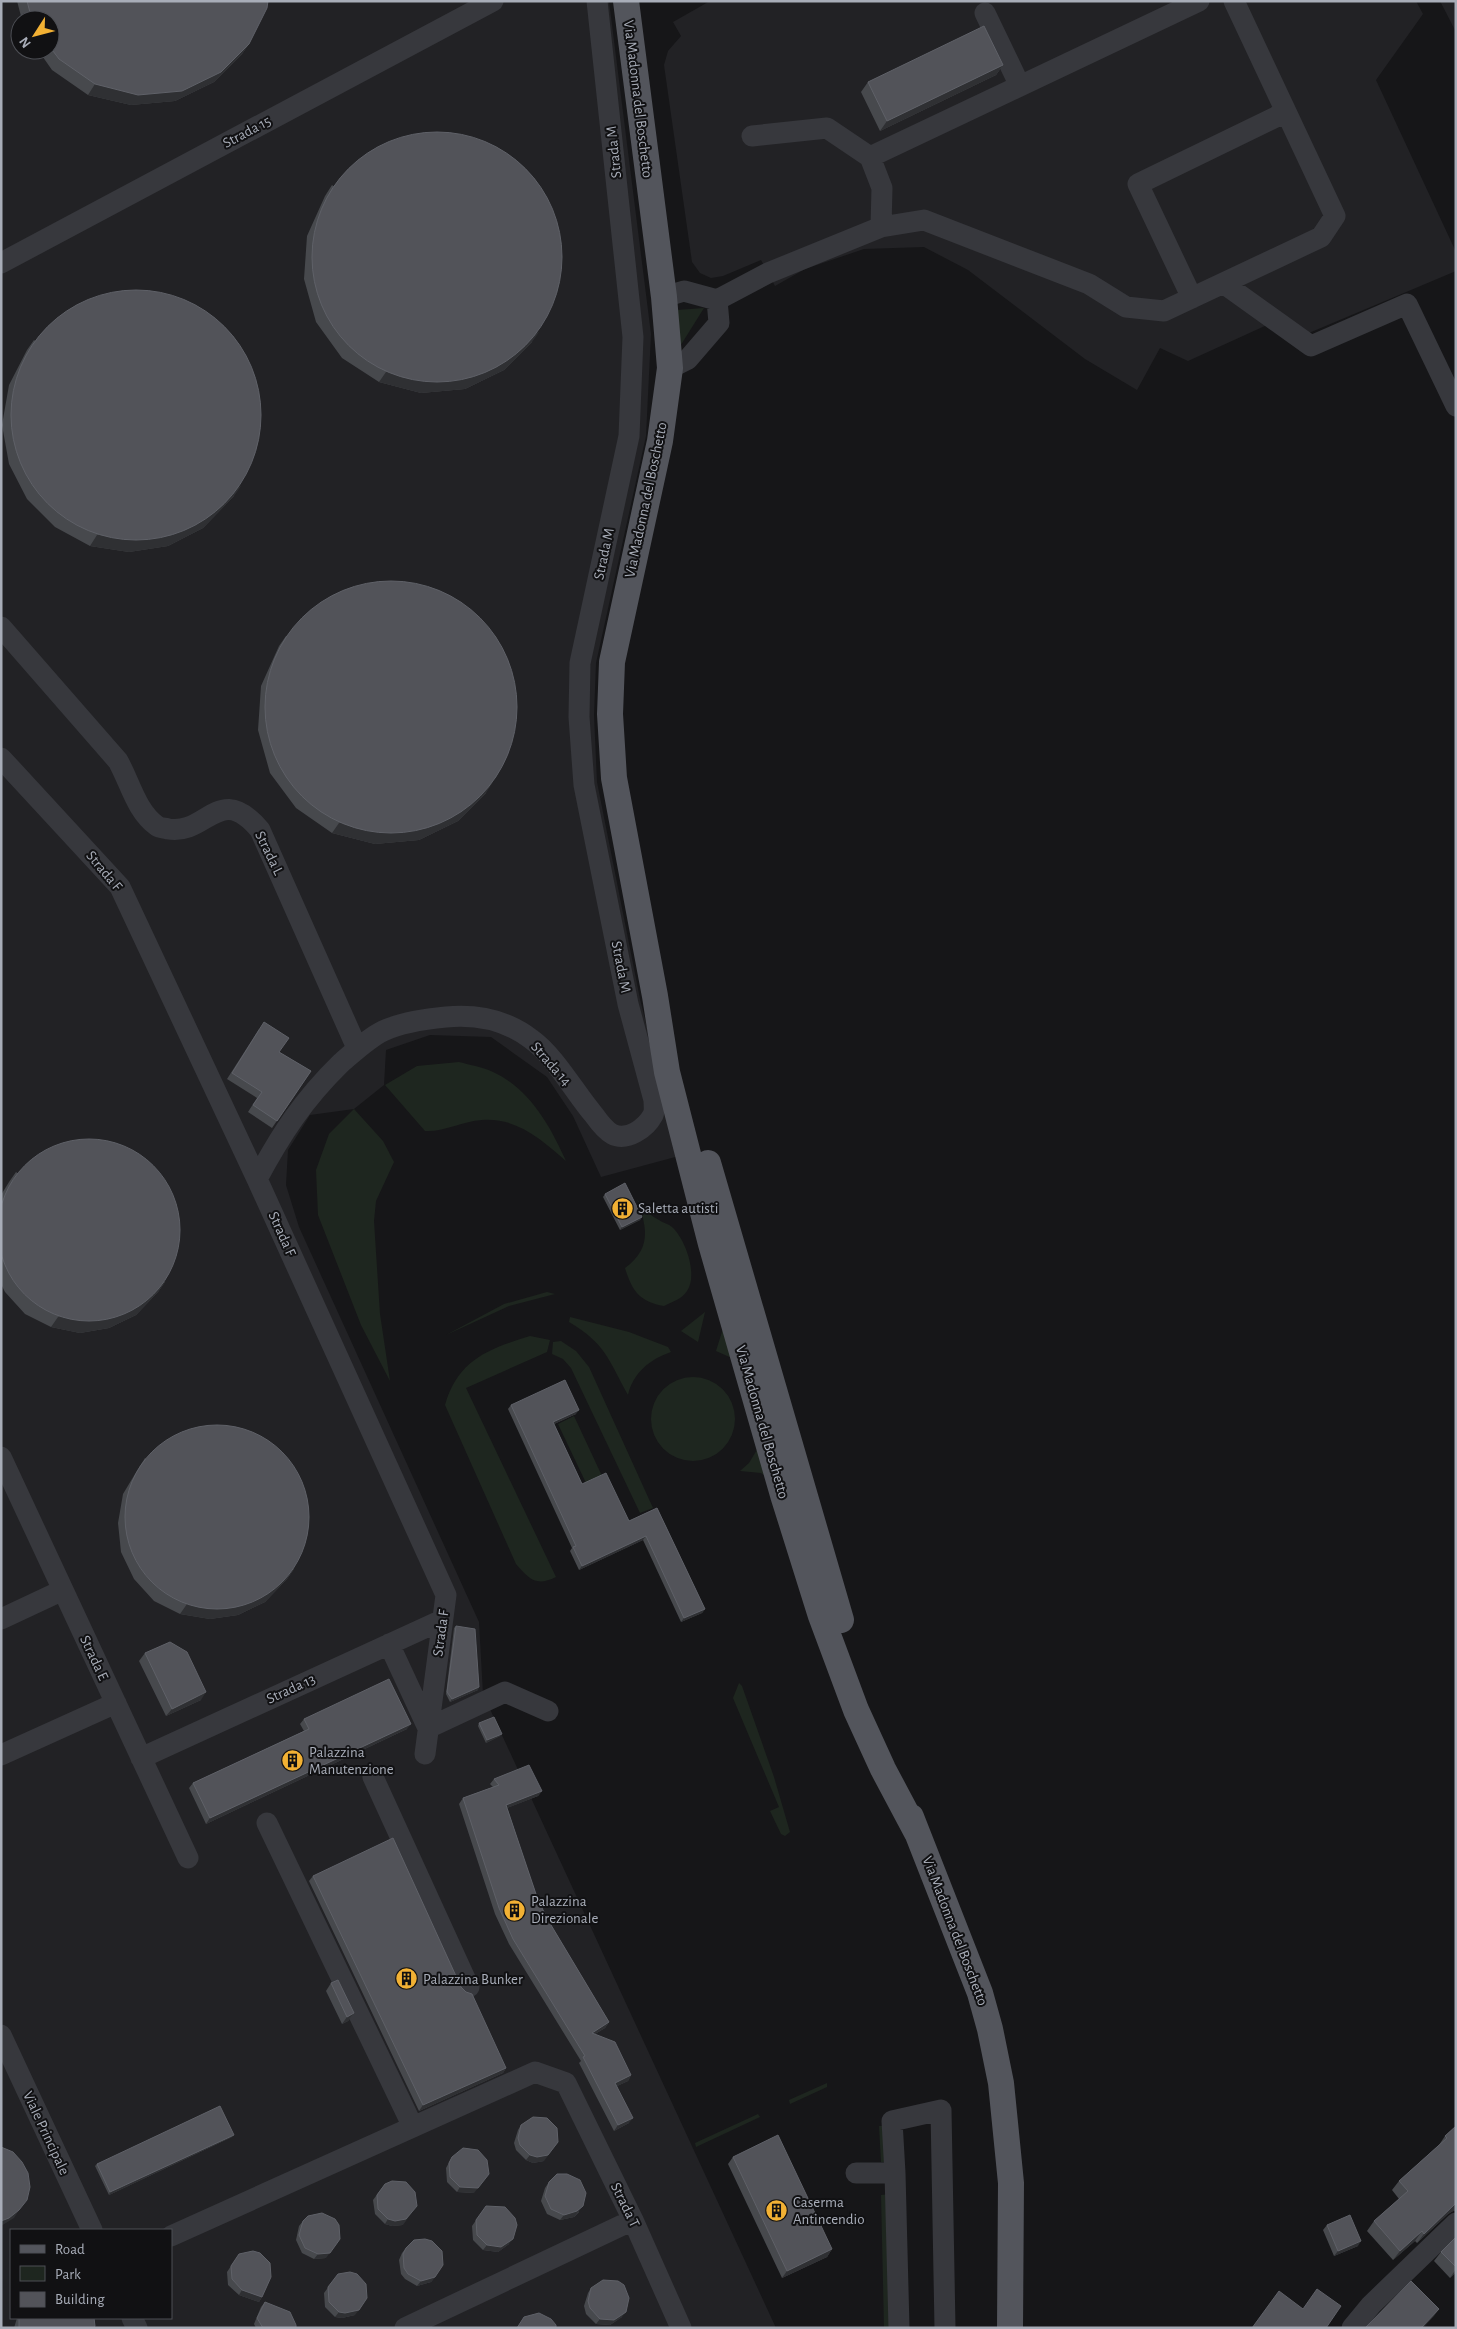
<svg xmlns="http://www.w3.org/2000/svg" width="1457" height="2329" font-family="'Alegreya Sans',sans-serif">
  <rect width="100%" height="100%" fill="#161618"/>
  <path fill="#222225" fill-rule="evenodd" d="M1,1h608l42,333 -5,102 -50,227 -2,52 3,67 43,217 39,157 -78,21 -28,-61 -26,-39 -56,-40 -61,-2 -44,15 -2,35 -30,24 -44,6 -22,35 -2,35 13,42 180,395 4,72 293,634h-775zM20,20h30v30h-30zM11,2230h160v88h-160z
    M710,1h706l7,13 -47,66 80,172v19l-159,67 -30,-13 -79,36 -28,-13 -23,42 -52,-31 -117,-89 -44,-23 -60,2 -59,20 -30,17 -14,-26 -38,16 -12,2 -11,-5 -8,-11 -28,-197 4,-14 13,-15 -8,-14z
    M1440,1h16v31z"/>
  <path fill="#1e261f" d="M704,308l-25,40 -2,-38z
    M459,1062c11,3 24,5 34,10 37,17 57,54 73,89 -24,-21 -50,-44 -84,-41 -20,1 -37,12 -57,11l-40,-46 32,-19z
    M354,1109l29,32 11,21 -18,39 -2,20 6,93 10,67 -29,-56 -43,-110 -2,-45 13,-36z
    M637,1199c6,9 12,16 22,21 4,3 10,4 13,7 14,13 26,48 15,64 -5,8 -15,11 -23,15 -24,-4 -32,-15 -39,-38 27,-20 22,-41 12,-69z
    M547,1292l8,2 -46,12 -63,29 58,-31z
    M705,1312l-7,30 -17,-11z
    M570,1317l59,15 39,15 3,5c-21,7 -38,21 -43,43 -20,-36 -22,-51 -59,-73z
    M725,1322l9,37 -18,-8z
    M530,1336l20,4 -3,12 -81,36 90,189c-20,10 -27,2 -40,-13l-71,-159c13,-45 43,-56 85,-69z
    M561,1341l15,10 13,16 64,141 -13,5 -69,-145 -8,-9 -11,-5 1,-12z
    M651 1419a42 42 0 1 1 84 0a42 42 0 1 1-84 0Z
    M574,1416l28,60 -16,7 -28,-59z
    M758,1448l10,30 -7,-5 -21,-2 9,-8z
    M739,1683l3,3 32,91 16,55 -5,4 -4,-2 -11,-23 9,-4 -46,-109z
    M827,2083v4l-37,17 -1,-4z
    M758,2114l2,3 -64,30 -1,-4z
    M879,2126h9l2,36h-9z
    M890,2194l4,134h-10l-3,-133z"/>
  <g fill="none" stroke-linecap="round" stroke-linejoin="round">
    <path stroke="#37383d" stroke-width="21" d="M985,13l35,73
      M870,157l329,-156
      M881,227l43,-7 165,64 37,23 38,4 157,-74 14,-21 -101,-215
      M1,263l492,-262
      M1223,283l88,63 96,-42 49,102
      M664,297l20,-6 33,9 2,23 -31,36 -18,9
      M1192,298l-54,-114 148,-72
      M717,300l51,-27 113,-46 1,-39 -12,-31 -43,-29 -75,8
      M1,627l117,134c12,21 18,50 39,65 3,2 8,2 11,3 39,7 51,-48 92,1l97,218
      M1,758l119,129 137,292 189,416 -21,159
      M257,1179c24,-45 47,-80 84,-116 13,-11 26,-24 42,-32 19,-9 42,-12 63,-14 31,-3 60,3 85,22 24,17 44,54 63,76 5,7 11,15 18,19 15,8 34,-6 41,-19 2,-4 1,-10 1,-15l-26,-96 -44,-219 -5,-68 1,-54 49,-227 4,-99 -36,-336
      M1,1457l187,401
      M1,1619l62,-29
      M389,1644l39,84 77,-36 43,19
      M1,1755l115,-52
      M141,1758l301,-138
      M373,1777l96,210
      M267,1823l146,304
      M1,2035l91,195
      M856,2173h39l-3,-52 49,-11 4,218
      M895,2173l4,155
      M171,2236l364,-164 31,11 67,137 48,108
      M132,2318l5,10
      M405,2328l228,-108
      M1352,2328l19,-23 85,-82"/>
    <path stroke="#53555c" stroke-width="26" d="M626,1l38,296 6,71 -10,73 -48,221 -2,52 4,64 41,218 12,76 44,172 72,251 38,121 35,94 27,59 34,64
      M708,1163l133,457
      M911,1817l69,176 10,36 11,54 10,100 -1,145"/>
  </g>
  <path fill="#47494d" d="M17,1h251l-19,43 -7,10 -28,28 -39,19 -44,4 -43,-10 -36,-25 -14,-20h12v-30h-28z
    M1003,65l-7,10 -116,56 -19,-39 7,-10z
    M332,185l200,157 -28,28 -39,19 -44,4 -42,-11 -37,-24 -26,-36 -12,-43 3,-43 18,-40z
    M34,340l200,156 -31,32 -35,18 -39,6 -39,-6 -35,-19 -28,-28 -18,-35 -7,-39 7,-40 18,-35z
    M286,636l200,157 -28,28 -39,19 -44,4 -43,-11 -36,-25 -26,-35 -12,-43 3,-44 18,-40z
    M259,1029l20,23 32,19 -39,57 -24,-16 9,-14 -30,-19z
    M16,1172l149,110 -7,10 -22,23 -27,13 -29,5 -29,-6 -26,-13 -20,-22 -4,-8v-89l8,-13z
    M605,1194l37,23 -2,3 -20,10 -17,-33z
    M511,1405l65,9 -22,10 28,60 47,37 28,-13 48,101 -3,4 -21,9 -38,-82 -64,30 -9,-19 2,-3 -64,-139z
    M145,1458l149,111 -7,10 -22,23 -27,13 -28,4 -30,-5 -26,-13 -20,-22 -13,-27 -3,-29 5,-29 15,-25z
    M456,1626l22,64 -28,12 -4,-8 8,-66z
    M145,1653l56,47 -35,16 -27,-55z
    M304,1719l103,10 -201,95 -17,-36 4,-5 111,-52 -4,-7z
    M479,1723l21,13 -14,7 -8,-17z
    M494,1779l48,12 -4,5 -31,12 31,92 10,20 61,102 -4,6 -10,6 36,41 -3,6 -11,5 12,37 -15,8 -35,-68 2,-2 -72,-117 -14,-30 -36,-110 4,-6 30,-11 -3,-3z
    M313,1876l148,111 5,5 40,76 -3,5 -84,38 -110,-230z
    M331,1983l23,30 -6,8 -6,3 -16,-33z
    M521,2125l23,36 -11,2 -7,-3 -10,-10 -2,-7 4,-13z
    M1456,2126v85h-3l-5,3 -31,29 -2,-2 -22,19 -26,-29 7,-10 25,-22 -7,-9 7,-9 40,-36 6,-9z
    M232,2137l-123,58 -14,-29 2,-2z
    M452,2157l22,36 -17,-1 -10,-10 -1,-14z
    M733,2157l99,92 -5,8 -45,21 -54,-114z
    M549,2182l30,30 -5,5 -14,3 -13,-6 -6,-13 4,-13z
    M385,2184l18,41 -11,1 -7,-2 -10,-10 -2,-14z
    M486,2206l23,38 -11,8 -15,-2 -10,-10 -1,-14z
    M303,2221l23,37 -12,1 -12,-6 -6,-13 3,-14z
    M1327,2225l31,21 -24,10 -11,-26z
    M1456,2237v35l-6,6 -16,-17 7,-9z
    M406,2248l29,29 -4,5 -14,4 -12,-7 -4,-5 -2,-14 3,-7z
    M239,2254l23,43 -3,5 -20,-7 -11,-10 -1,-13z
    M338,2274l17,41 -13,3 -7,-1 -10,-10 -1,-14z
    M591,2288l31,29 -12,8 -14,-1 -10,-10 -2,-8 4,-13z
    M265,2302l31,26h-40l-2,-4 7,-17z
    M17,2318h77v10h-80z"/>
  <path fill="#2f3033" d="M249,44l-7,10 -28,28 -39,19 -44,4 -43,-10 7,-11z
    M1003,65l-7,10 -116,56 7,-10z
    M539,332l-7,10 -28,28 -39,19 -44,4 -42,-11 7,-10z
    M241,486l-7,10 -31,32 -35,18 -39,6 -39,-6 7,-11z
    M493,782l-7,11 -28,28 -39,19 -44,4 -43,-11 7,-10z
    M642,1217l-2,3 -20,10 2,-3z
    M165,1282l-7,10 -22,23 -27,13 -29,5 -29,-6 7,-10z
    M579,1410l-3,4 -26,12 3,-4z
    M646,1536l-3,4 -64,30 3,-4z
    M294,1569l-7,10 -22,23 -27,13 -28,4 -30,-5 7,-10z
    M705,1609l-3,4 -21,9 3,-4z
    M479,1687l-1,3 -28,12 2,-3z
    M206,1692l-5,8 -35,16 6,-7z
    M411,1724l-4,5 -201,95 4,-6z
    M502,1734l-2,2 -14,7 1,-3z
    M542,1791l-4,5 -36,14 4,-5z
    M354,2013l-6,8 -6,3 5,-7z
    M609,2022l-4,6 -17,10 4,-5z
    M506,2068l-3,5 -84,38 4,-6z
    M631,2075l-3,6 -17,8 4,-6z
    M633,2118l-4,5 -15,8 4,-6z
    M234,2135l-2,2 -123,58 1,-3z
    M558,2142l-14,19 -11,2 -7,-3 4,-5z
    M489,2174l-15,19 -17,-1 3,-5z
    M1456,2203v8h-3l-5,3 -31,29 7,-9z
    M583,2206l-9,11 -14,3 4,-5z
    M19,2210l-5,8 -13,8v-5z
    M413,2211l-10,14 -11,1 -7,-2 3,-5z
    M1422,2231l-7,10 -22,19 7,-9z
    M340,2239l-14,19 -12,1 4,-5z
    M513,2239l-4,5 -11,8 -15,-2 4,-5z
    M1361,2241l-3,5 -24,10 4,-5z
    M832,2249l-5,8 -45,21 5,-7z
    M1456,2269v3l-6,6z
    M435,2277l-4,5 -14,4 4,-5z
    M242,2290l20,7 -3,5 -20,-7z
    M1439,2309l-5,7 -11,12h-2z
    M359,2310l-4,5 -13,3 -7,-1 4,-5z
    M626,2312l-4,5 -12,8 -14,-1 4,-5z"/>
  <path fill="#525359" stroke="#5f6168" d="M27,1h241l-1,7 -18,36 -28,28 -39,19 -44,4 -43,-11 -36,-25 -9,-12v-27h-18z
    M984,26l19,39 -116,56 -19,-39z
    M312 257a125 125 0 1 1 250 0a125 125 0 1 1-250 0Z
    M11 415a125 125 0 1 1 250 0a125 125 0 1 1-250 0Z
    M265 707a126 126 0 1 1 252 0a126 126 0 1 1-252 0Z
    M264,1022l25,16 -10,14 32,19 -34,50 -24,-16 9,-13 -30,-19z
    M-2 1230a91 91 0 1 1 182 0a91 91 0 1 1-182 0Z
    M625,1183l17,34 -20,10 -17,-33z
    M565,1380l14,30 -26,12 29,62 24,-11 23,48 28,-13 48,101 -21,9 -38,-82 -64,30 -9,-19 3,-1 -65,-141z
    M125 1517a92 92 0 1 1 184 0a92 92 0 1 1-184 0Z
    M456,1626l19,3 4,58 -27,12 -5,-7z
    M170,1642l17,10 19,40 -34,17 -27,-56z
    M389,1679l22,45 -201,94 -17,-35 116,-54 -5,-10z
    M494,1717l8,17 -15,6 -8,-17z
    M529,1765l13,26 -36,14 32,95 10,20 61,102 -17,11 23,9 16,33 -16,8 18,35 -15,7 -35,-68 2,-1 -72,-117 -14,-31 -36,-110 36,-13 -5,-6z
    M393,1838l68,149 5,5 6,2 34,74 -83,37 -110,-229z
    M338,1980l16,33 -7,4 -16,-34z
    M220,2106l14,29 -124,57 -13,-28z
    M533,2117l14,1 10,10 1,14 -10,13 -11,2 -7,-2 -10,-10 -2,-7 3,-13z
    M1456,2126v77l-32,31 -2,-3 -22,20 -26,-30 34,-30 -9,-10 48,-43 -2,-2z
    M778,2135l54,114 -45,22 -54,-114z
    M1,2147l12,5 9,10 6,11 2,14 -3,13 -8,10 -10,8 -8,3z
    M463,2148l15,2 9,10 2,14 -11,14 -18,-1 -10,-10 -1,-14 3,-6z
    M557,2174h10l13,6 6,13 -3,13 -6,5 -13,4 -13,-6 -6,-13 4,-14z
    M392,2181l14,1 9,10 2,14 -11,13 -11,2 -7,-2 -10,-10 -1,-14 8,-11z
    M486,2206l19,1 10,11 2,7 -4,14 -12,8 -14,-2 -10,-10 -1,-15z
    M322,2213l13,6 4,6 1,14 -10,14 -12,1 -13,-6 -6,-13 4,-14 5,-5z
    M1350,2215l11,26 -23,10 -11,-26z
    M1456,2237v30l-15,-15z
    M425,2239l7,2 10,10 1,14 -8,12 -14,4 -13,-7 -4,-6 -1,-14 3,-6 8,-8z
    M253,2251l7,2 10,10 1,14 -9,20 -20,-7 -10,-11 -1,-13 8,-12z
    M350,2272l7,2 9,10 1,14 -8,12 -14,3 -6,-1 -10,-10 -1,-15 10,-13z
    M603,2280l15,1 6,4 5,13 -3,14 -12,8 -14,-1 -10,-11 -2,-7 3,-13z
    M1411,2281l28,28 -18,19h-56z
    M1317,2289l24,17 -15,22h-74l27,-37 24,18z
    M265,2302l25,10 6,13v3h-33l-6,-10z
    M539,2313l12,6 5,6v3h-39l7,-11z
    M19,2318h75l1,8 -1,2h-75z"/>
  <defs>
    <symbol id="building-disc" viewBox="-11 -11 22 22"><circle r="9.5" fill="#f2b134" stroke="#111113"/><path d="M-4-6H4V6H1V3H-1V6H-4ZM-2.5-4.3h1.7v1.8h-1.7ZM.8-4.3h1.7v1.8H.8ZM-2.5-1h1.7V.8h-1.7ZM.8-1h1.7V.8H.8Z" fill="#111"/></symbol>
  </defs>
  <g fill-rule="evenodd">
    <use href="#building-disc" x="610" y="1196" width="25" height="25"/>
    <use href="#building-disc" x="280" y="1748" width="25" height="25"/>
    <use href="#building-disc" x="502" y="1898" width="25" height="25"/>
    <use href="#building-disc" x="394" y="1966" width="25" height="25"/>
    <use href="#building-disc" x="764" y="2198" width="25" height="25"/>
  </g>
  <g text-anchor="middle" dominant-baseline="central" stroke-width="4" stroke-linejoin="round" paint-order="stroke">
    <g font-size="15" fill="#a8adb8" stroke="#111113">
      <text transform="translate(638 99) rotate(83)">Via Madonna del Boschetto</text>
      <text transform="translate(247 132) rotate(-28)">Strada 15</text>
      <text transform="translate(614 152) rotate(-96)">Strada M</text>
      <text transform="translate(646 500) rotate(-78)">Via Madonna del Boschetto</text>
      <text transform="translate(604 554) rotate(-78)">Strada M</text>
      <text transform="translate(269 853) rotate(64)">Strada L</text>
      <text transform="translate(104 871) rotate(50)">Strada F</text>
      <text transform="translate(621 967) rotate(79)">Strada M</text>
      <text transform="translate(551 1064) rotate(49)">Strada 14</text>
      <text transform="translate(282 1234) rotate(66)">Strada F</text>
      <text transform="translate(762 1422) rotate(74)">Via Madonna del Boschetto</text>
      <text transform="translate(441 1633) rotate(-82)">Strada F</text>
      <text transform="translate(94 1658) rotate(65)">Strada E</text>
      <text transform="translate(291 1689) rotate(-25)">Strada 13</text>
      <text transform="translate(955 1931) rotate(69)">Via Madonna del Boschetto</text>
      <text transform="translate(46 2133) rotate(65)">Viale Principale</text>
      <text transform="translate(625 2205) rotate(64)">Strada T</text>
    </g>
    <g font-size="15" fill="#a8adb8" stroke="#111113" text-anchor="start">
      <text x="638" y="1208">Saletta autisti</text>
      <text x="309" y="1752">Palazzina<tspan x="309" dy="17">Manutenzione</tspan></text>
      <text x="531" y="1901">Palazzina<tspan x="531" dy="17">Direzionale</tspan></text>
      <text x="423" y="1979">Palazzina Bunker</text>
      <text x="793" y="2202">Caserma<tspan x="793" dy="17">Antincendio</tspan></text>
    </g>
  </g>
  <rect width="1457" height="2329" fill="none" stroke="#a8adb8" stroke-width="5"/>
  <rect x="10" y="2229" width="162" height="90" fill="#111113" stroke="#4d4f55"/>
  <rect x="20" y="2245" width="25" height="8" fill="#53555c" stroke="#4d4f55"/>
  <text x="55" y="2254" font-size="15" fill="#a8adb8">Road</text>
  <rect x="20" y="2266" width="25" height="15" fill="#1e261f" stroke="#4d4f55"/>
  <text x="55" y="2279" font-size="15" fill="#a8adb8">Park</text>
  <rect x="20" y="2292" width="25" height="15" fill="#525359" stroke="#4d4f55"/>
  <text x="55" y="2304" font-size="15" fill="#a8adb8">Building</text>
  <g transform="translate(35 35) rotate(234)"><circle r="24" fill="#111113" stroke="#4d4f55"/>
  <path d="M0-4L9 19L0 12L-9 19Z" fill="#f2b134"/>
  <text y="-8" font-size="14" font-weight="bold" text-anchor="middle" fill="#a8adb8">N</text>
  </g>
</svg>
